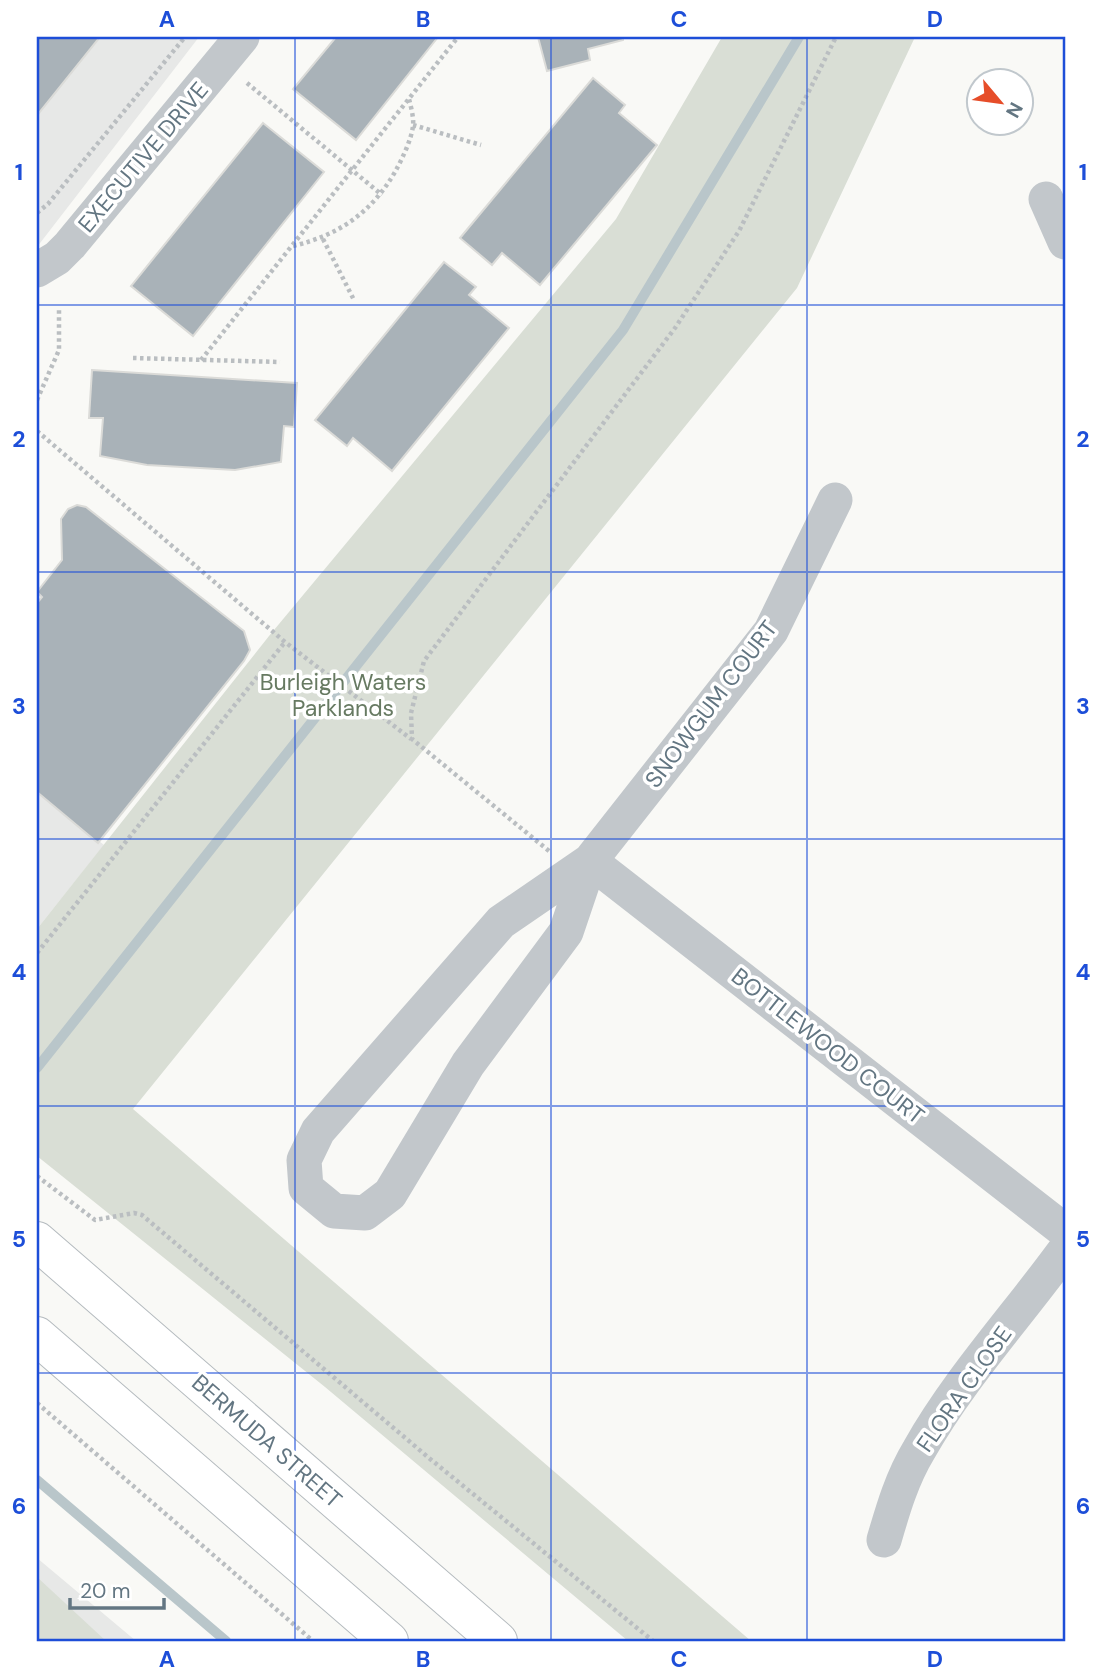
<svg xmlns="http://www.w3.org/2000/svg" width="1102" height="1678" font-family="'DM Sans',sans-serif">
  <rect width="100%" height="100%" fill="#f9f9f6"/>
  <path fill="#e7e8e7" d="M37,37h162l-162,210z
    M37,791l67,54 -67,84z
    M37,1558l99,83h-99z"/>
  <path fill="#d9ded5" d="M722,37h193l-118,251 -664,821 618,532h-123l-303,-254 -288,-231v-227l232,-293 347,-417z
    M37,1577l69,64h-69z"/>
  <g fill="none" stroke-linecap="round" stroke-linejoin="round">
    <path stroke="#b9c6ca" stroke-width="10" d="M37,1068l586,-738 176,-293
      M37,1480l189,161"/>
  </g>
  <path fill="#a9b2b8" stroke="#dbdbd8" stroke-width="2" d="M37,37h63l-61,76 -2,-1z
    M336,37h102l-82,103 -63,-51z
    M538,37h85v3l-35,9 2,11 -43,11z
    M593,78l32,27 -6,8 38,32 -117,140 -38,-32 -10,12 -32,-27z
    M263,123l61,49 -131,164 -62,-50z
    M444,262l32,25 -7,8 40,33 -117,143 -39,-33 -6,8 -32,-26z
    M92,370l205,13 -3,44 -10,-1 -3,36 -46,8 -88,-5 -47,-9 3,-38h-14z
    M77,505l9,2 158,124 6,19 -6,11 -146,182 -61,-51v-189l5,-6 -5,-5 25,-32 -1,-41 7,-10z"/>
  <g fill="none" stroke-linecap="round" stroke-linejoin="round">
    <defs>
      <path id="major" d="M37,1241l461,400
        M37,1336l352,305"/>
    </defs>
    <use href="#major" stroke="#b5bbbf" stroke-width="40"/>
    <path stroke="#babec1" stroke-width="4.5" stroke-dasharray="3.5 3.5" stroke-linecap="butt" d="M247,83l135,112
      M413,125l68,20
      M37,213l11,-9 137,-167
      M323,239l31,61
      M293,246c46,-11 78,-33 102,-74 7,-13 16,-31 18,-46 1,-8 -2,-19 -4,-27
      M133,358l147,4
      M201,360l257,-323
      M37,400l22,-50v-40
      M37,431l248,211 126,97
      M549,851l-137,-112 -1,-26 13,-52 251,-333 64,-97 97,-194
      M37,953l248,-311
      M37,1176l58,44 39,-7 8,2 287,243 224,183
      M37,1403l276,238"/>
    <path stroke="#c2c7cb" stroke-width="35" d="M1046,199l19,43
      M37,270l20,-12 13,-13 172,-208
      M590,861l-24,71 -98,132 -78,130 -25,19 -31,-2 -28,-23 -2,-28 14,-29 183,-209 89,-61 181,-230 64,-131
      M590,861l475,370
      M884,1540c9,-31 18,-62 35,-90 40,-71 98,-134 146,-200"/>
    <use href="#major" stroke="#fff" stroke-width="38"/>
  </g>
  <path fill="none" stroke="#1d4ed8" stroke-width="2" stroke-opacity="0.55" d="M295,37v1604M551,37v1604M807,37v1604M37,305h1028M37,572h1028M37,839h1028M37,1106h1028M37,1373h1028"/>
  <g text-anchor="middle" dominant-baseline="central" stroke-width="7" stroke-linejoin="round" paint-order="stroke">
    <g font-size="23" fill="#637682" stroke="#fff">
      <text transform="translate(143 157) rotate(-50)">EXECUTIVE DRIVE</text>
      <text transform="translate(711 704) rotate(-53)">SNOWGUM COURT</text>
      <text transform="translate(828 1046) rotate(38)">BOTTLEWOOD COURT</text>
      <text transform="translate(964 1389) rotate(-55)">FLORA CLOSE</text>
      <text transform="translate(267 1441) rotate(41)">BERMUDA STREET</text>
    </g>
    <g font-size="23" fill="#677a62" stroke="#fff">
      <text x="343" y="682">Burleigh Waters<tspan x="343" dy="26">Parklands</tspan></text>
    </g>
  </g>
  <rect width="1102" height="1678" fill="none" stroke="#ffffff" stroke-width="77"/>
  <g transform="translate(1000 102) rotate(119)"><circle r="33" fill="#ffffff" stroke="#c1c8cd" stroke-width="2"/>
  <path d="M0-5L12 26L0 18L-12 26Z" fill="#e64d29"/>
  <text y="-10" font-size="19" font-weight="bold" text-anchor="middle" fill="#637682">N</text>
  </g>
  <path d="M70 1598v10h94v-10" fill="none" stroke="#637682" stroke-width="3.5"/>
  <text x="80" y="1598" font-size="21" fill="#637682" stroke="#ffffff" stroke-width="5" paint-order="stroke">20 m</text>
  <rect x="38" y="38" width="1026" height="1602" fill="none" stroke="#1d4ed8" stroke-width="2.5"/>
  <g font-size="23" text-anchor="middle" font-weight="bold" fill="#1d4ed8">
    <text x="167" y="27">A</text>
    <text x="423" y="27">B</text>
    <text x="679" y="27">C</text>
    <text x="935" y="27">D</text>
    <text x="19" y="180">1</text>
    <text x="1083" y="180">1</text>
    <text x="19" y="447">2</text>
    <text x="1083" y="447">2</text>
    <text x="19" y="714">3</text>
    <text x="1083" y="714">3</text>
    <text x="19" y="980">4</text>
    <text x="1083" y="980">4</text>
    <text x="19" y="1247">5</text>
    <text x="1083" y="1247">5</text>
    <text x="19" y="1514">6</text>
    <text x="1083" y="1514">6</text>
    <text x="167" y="1667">A</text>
    <text x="423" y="1667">B</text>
    <text x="679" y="1667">C</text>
    <text x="935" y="1667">D</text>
  </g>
</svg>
